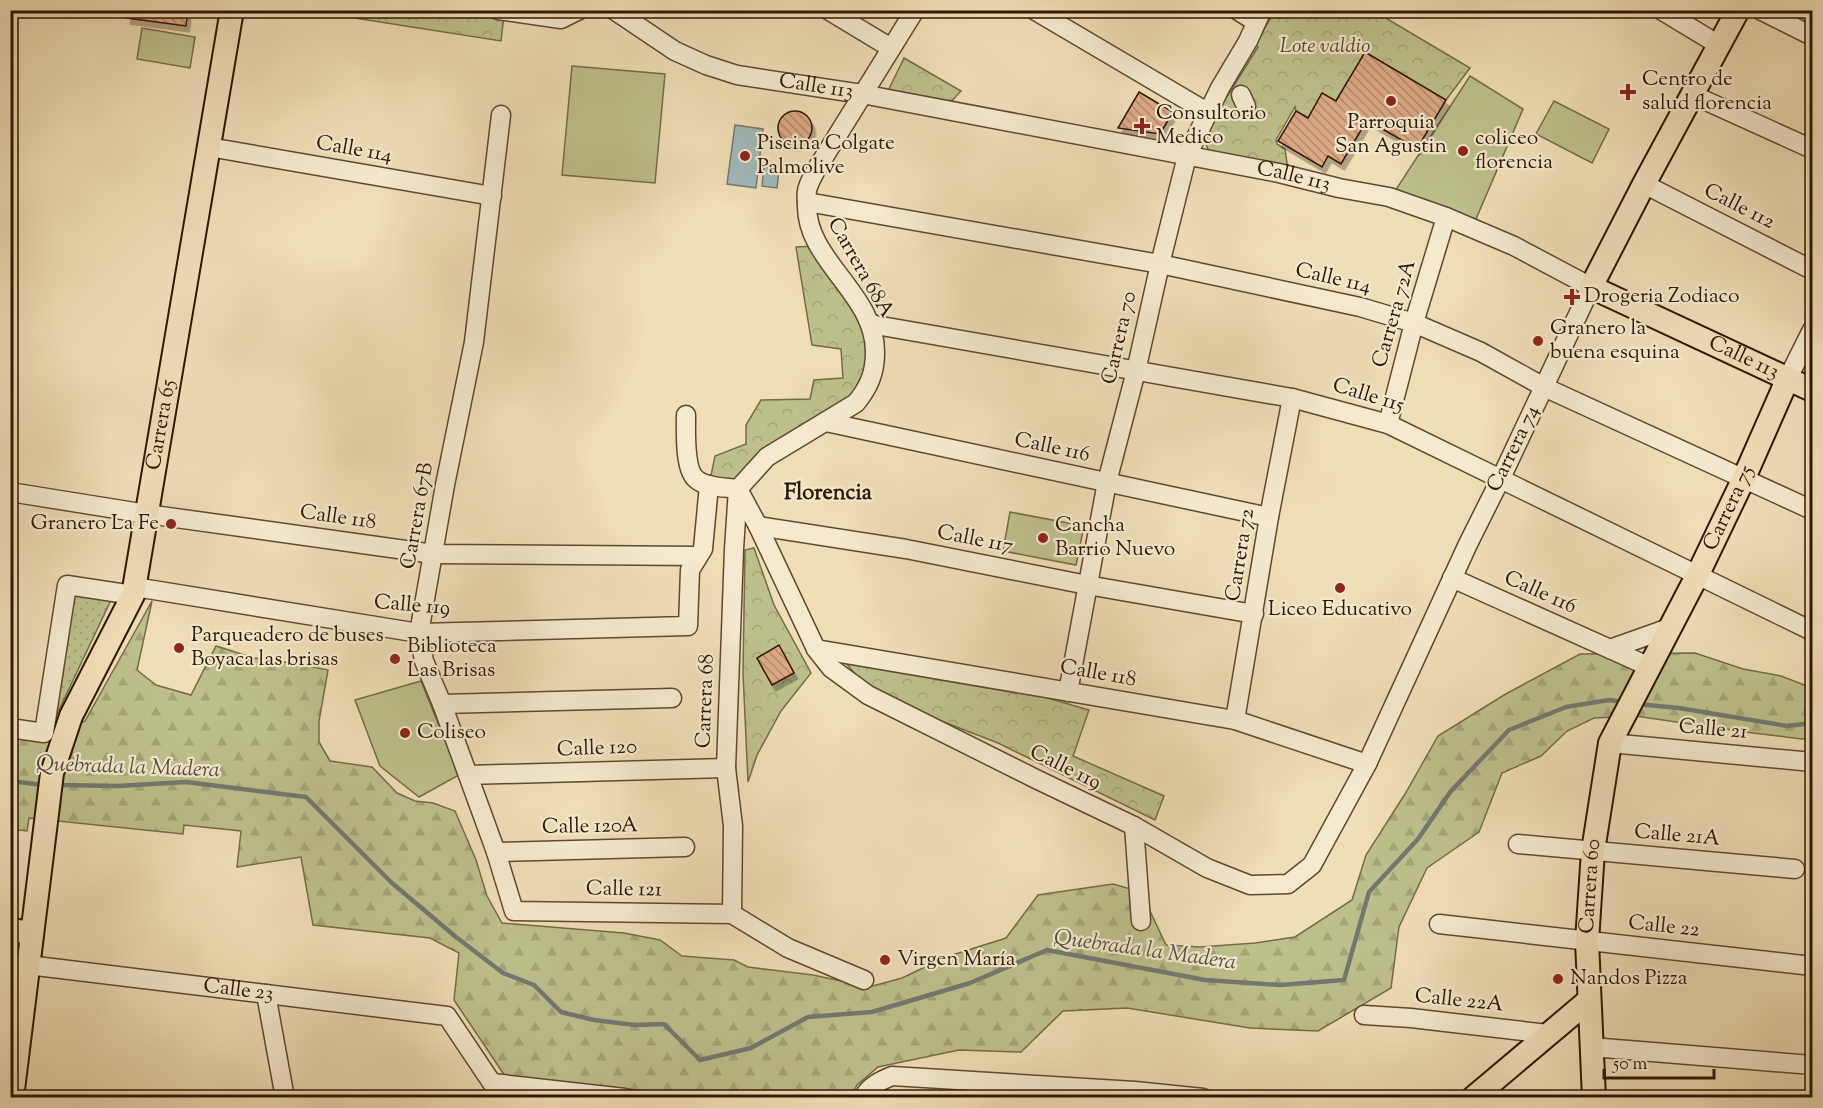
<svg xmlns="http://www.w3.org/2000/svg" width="1823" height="1108" font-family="'Sorts Mill Goudy',serif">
  <defs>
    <pattern id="grass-dots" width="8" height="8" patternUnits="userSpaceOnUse" patternTransform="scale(1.5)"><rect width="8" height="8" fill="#bdc08c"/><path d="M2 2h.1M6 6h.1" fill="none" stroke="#a3a477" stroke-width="1.8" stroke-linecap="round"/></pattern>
    <pattern id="forest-firs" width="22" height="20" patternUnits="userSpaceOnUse" patternTransform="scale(1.5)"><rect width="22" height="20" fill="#bdc08c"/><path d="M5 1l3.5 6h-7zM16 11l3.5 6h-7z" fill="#a3a477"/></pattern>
    <pattern id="park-crowns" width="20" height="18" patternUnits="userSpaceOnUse" patternTransform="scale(1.5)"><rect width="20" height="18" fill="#bdc08c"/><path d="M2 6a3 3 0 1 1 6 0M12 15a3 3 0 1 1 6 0" fill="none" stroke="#a3a477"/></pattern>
    <pattern id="building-back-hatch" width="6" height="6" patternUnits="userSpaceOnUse" patternTransform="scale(1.5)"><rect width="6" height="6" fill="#dca986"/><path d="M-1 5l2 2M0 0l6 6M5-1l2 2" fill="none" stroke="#b3896b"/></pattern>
    <filter id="shadow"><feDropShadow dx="3.5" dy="6" stdDeviation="0" flood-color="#0004"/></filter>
  </defs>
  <rect width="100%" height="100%" fill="#f0deb7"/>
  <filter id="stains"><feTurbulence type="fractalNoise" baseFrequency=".00333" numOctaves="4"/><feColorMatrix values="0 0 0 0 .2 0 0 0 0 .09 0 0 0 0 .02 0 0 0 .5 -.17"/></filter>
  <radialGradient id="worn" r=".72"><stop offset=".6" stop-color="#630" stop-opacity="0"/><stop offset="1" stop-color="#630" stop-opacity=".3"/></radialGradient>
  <path fill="url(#grass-dots)" stroke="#766b46" stroke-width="1.5" d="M74,594l37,6 -62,131z"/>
  <path fill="url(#forest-firs)" stroke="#766b46" stroke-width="1.5" d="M152,601l-15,69 19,15 35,10 25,-49 38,12 44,6 30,6 -9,51v21l11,19 42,6 25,26 18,8 18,2 22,8 21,49 11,36 15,27 122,10 36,7 22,16 52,4 14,7 65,8 56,12 33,-9 44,-21 60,-19 32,-43 75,-11 28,8 25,53 34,2 55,-4 40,-6 57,-37 14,-45 39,-61 33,-58 66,-41 76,-41 115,-1 48,16 38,7 31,12v50l-10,1 -49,-6 -118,-17 -41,2 -27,13 -26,25 -39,17 -23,59 -52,36 -28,59 -8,61 -73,43 -68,-3 -123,-20 -64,3 -42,41 -62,-2 -81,17 -21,18 -7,12h-146l-199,-21 -51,-76 5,-47 -29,-15 -117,-13 -12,-68 -64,10 4,-36 -57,-6 -1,9 -154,-16 -2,13 -16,-2v-93l33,5 41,-20z"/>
  <path fill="url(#park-crowns)" stroke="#766b46" stroke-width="1.5" d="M485,10l19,5 -3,26 -191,-30z
    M1275,11h99l96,57 -24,32 -81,-47 -29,48 -16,-4 -12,21 -12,-7 -1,-4 -19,33 1,4 8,5 3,21 -79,-18 -5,-14 12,-24 42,-67 -3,-3z
    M1774,11h38v17z
    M904,58l57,33 -15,16 -59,-14z
    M818,246l48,83 4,31 -10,29 -122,100 -29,-4 6,-29 31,-12v-19l15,-25 49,-1 4,-19 29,-2 -2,-29 -29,-4 -16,-98z
    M754,548l20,57 37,68 -30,38 -24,44 -9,27 -5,-109 2,-123z
    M846,663l198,34 45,13 -16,46 91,40 -9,24 -157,-77 -85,-33 -53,-30z"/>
  <path fill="#bdc08c" stroke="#766b46" stroke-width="1.5" d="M142,28l53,9 -5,31 -53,-9z
    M572,66l93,8 -10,109 -93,-8z
    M1470,76l53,33 -47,110 -83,-25z
    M1554,101l55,28 -17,34 -56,-29z
    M1010,512l74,14 -8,39 -73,-14z
    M421,681l38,94 -40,22 -39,-31 -25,-66z"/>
  <path fill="#a0b9bb" stroke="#737870" stroke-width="1.5" d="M735,125l28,4 -7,59 -29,-4z
    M764,167l15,2 -2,19 -15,-2z"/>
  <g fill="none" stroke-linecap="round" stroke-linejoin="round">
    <path stroke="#737870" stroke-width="4.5" d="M1637,704l42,4 108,18 25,-3
      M10,781l33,4
      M57,785l61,1 68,-4 120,15 86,86 64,54 47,36 31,12 27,27 33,8 41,5 29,-1 36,36 51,-12 57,-31 64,-5 98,-29 77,-33 158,30 75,5 64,-5 25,-88 49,-53 33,-48 58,-61 57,-23 43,-7 14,2"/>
  </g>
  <path fill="url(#building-back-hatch)" stroke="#301600" stroke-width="1.5" filter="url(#shadow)" d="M128,10h60l-2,16 -59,-8z
    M1365,52l81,48 -29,49 -50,-29 -26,44 -13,-8 -6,11 -44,-26 18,-30 12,7 14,-25 14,8z
    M1139,92l34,20 -13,22 -42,-6z
    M778 128a17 17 0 1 1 34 0a17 17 0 1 1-34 0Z
    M779,645l15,28 -22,12 -15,-27z"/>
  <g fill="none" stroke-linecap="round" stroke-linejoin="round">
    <defs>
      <g id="minor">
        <path d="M498,10l63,9 18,-9"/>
        <path id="s1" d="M614,10l61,41 31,14 31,10 125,19 417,79 60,15 50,9 57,20 68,29 77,41 -90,191 -33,66 -101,220 -55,101 -24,19 -38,1 -43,-17 -73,-42 -96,-46 -170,-85 -37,-27 -15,-19 -58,-123 -20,-37"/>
        <path d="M828,10l63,38"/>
        <path d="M1034,10l173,102"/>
        <path d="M1237,10l19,12"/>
        <path d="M1661,10l58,35"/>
        <path d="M1760,10l52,26"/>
        <path d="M1241,95l5,11"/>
        <path d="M1693,95l119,54"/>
        <path d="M501,115l-27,227 -29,143 -26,148 5,28 18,43 54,148 18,59 218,3 56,34 76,32"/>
        <path d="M209,147l283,49"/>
        <path d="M1644,184l168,86"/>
        <path d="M807,202l353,62 200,43 54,16 67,29 63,35 268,123"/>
        <path d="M870,324l422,74 96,26 424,207"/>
        <path d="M1788,378l24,-48"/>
        <path d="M686,415c0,15 -2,54 10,64 10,9 29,8 42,10"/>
        <path d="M826,422l443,95"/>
        <path d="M1388,424l26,-101 32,-106"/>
        <path d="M738,489l29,-32 89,-54c13,-16 19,-30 19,-50 1,-59 -69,-92 -68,-148 0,-5 -1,-10 0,-14 1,-7 6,-15 9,-21l99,-160"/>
        <path d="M10,492l137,22 287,40 264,2"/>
        <path d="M758,526l148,23 181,36 167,29"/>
        <path d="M1452,578l198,89"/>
        <path d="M135,587l284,46 269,-7 2,-56 13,-21 6,-64"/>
        <path d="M816,649l419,71 132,44"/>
        <path d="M1610,649l59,-21"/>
        <path d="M1068,692l39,-210 29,-111 24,-107 27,-108 33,-68 28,-47 14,-31"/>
        <path d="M442,704l230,-6"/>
        <path d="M1235,720l34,-203 23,-119"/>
        <path d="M10,728l34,5 23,-148 66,10"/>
        <path d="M1610,743l202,19"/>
        <path d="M468,775l258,-7"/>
        <path d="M1134,826l7,95"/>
        <path d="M1518,844l277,25"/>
        <path d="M496,852l189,-5"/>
        <path d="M732,914l1,-88 -7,-58 8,-219 4,-60"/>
        <path d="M1439,924l373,42"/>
        <path id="s2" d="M28,965l419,51 55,82"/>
        <path d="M266,994l19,104"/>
        <path d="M1364,1015l47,3 137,16"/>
        <path d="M1591,1047l221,18"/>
        <path d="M493,1083l132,15"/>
        <path d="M863,1098c6,-12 17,-17 29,-22l243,15 68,7"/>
      </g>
      <g id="major">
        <path id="s3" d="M1738,10l-94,174 -53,103 221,103"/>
        <path d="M10,930l22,3"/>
        <path id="s4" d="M12,1098l40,-325 19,-57 62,-121 99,-585"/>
        <path d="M1473,1098l115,-97"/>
        <path id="s5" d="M1594,1098l-7,-157 6,-90 17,-108 88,-169 46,-96 44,-100"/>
      </g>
    </defs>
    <use href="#minor" stroke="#60482e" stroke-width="21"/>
    <use href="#major" stroke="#301600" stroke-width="26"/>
    <use href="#minor" stroke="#f5ead0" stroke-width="18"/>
    <use href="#major" stroke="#f0deb7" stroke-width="22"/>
  </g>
  <g fill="#8f2418" stroke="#f5ead0" stroke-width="2">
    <path d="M1625 83h6v6h6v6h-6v6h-6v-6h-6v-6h6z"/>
    <circle cx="1391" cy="101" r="6"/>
    <path d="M1139 117h6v6h6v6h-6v6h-6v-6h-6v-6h6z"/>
    <circle cx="1463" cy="151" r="6"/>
    <circle cx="745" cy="156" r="6"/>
    <path d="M1569 288h6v6h6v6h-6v6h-6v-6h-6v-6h6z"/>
    <circle cx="1538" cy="341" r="6"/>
    <circle cx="171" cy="524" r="6"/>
    <circle cx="1043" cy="538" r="6"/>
    <circle cx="1340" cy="588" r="6"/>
    <circle cx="179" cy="648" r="6"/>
    <circle cx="395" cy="659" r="6"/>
    <circle cx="405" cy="733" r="6"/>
    <circle cx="885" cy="960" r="6"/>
    <circle cx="1558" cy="979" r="6"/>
  </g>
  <g text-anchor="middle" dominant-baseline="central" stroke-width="4.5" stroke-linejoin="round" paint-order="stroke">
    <g font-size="21" font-style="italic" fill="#5a492a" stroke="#f5ead0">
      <text x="1325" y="47">Lote valdio</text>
    </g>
    <g font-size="21" fill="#301600" stroke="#f5ead0" text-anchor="start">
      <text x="1642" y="80">Centro de<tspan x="1642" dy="24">salud florencia</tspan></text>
      <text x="1156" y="114">Consultorio<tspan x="1156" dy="24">Medico</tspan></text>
      <text x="1391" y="123" text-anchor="middle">Parroquia<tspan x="1391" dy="24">San Agustin</tspan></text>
      <text x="1475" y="139">coliceo<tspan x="1475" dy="24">florencia</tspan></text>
      <text x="757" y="144">Piscina Colgate<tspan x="757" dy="24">Palmolive</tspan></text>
      <text x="1584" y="297">Drogeria Zodiaco</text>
      <text x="1550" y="329">Granero la<tspan x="1550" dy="24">buena esquina</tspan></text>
      <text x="159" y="524" text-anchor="end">Granero La Fe</text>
      <text x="1055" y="526">Cancha<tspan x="1055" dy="24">Barrio Nuevo</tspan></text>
      <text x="1340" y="610" text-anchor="middle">Liceo Educativo</text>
      <text x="191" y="636">Parqueadero de buses<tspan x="191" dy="24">Boyaca las brisas</tspan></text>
      <text x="407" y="647">Biblioteca<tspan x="407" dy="24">Las Brisas</tspan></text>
      <text x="417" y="733">Coliseo</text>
      <text x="897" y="960">Virgen María</text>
      <text x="1570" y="979">Nandos Pizza</text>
    </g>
    <g font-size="21" fill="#301600" stroke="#f5ead0">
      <text stroke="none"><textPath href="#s1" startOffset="220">Calle 113</textPath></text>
      <text transform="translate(354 150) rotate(10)">Calle 114</text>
      <text stroke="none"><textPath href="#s1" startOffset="706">Calle 113</textPath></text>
      <text transform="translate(1739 207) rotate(27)">Calle 112</text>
      <text transform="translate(860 268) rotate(60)">Carrera 68A</text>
      <text transform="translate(1333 279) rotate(13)">Calle 114</text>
      <text transform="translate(1395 314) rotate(-74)">Carrera 72A</text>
      <text transform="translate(1120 338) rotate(-77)">Carrera 70</text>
      <text stroke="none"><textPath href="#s3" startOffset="482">Calle 113</textPath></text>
      <text transform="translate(1368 396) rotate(17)">Calle 115</text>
      <text stroke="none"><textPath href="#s4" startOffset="696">Carrera 65</textPath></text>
      <text transform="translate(1052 448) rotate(12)">Calle 116</text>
      <text transform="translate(1514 449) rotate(-64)">Carrera 74</text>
      <text stroke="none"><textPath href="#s5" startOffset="620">Carrera 75</textPath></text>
      <text transform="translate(418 516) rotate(-80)">Carrera 67B</text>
      <text transform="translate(338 518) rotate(8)">Calle 118</text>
      <text transform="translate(975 540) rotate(11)">Calle 117</text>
      <text transform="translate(1241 555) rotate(-81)">Carrera 72</text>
      <text transform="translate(1540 593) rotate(24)">Calle 116</text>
      <text transform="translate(412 606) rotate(5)">Calle 119</text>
      <text transform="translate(1098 674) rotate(10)">Calle 118</text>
      <text transform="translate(706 701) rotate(-88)">Carrera 68</text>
      <text transform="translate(1713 730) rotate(5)">Calle 21</text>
      <text transform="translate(597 749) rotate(-2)">Calle 120</text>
      <text transform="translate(1065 768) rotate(26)">Calle 119</text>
      <text transform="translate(590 827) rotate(-1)">Calle 120A</text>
      <text transform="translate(1677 836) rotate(5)">Calle 21A</text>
      <text stroke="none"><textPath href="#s5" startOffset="212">Carrera 60</textPath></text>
      <text transform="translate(624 890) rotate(1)">Calle 121</text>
      <text transform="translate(1664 927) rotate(6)">Calle 22</text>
      <text stroke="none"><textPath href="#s2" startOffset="212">Calle 23</textPath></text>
      <text transform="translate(1459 1001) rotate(6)">Calle 22A</text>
    </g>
    <g font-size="22" font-weight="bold" fill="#301600" stroke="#f5ead0">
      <text x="828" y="494">Florencia</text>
    </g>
    <g font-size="22" font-style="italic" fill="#574f41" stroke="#f5ead0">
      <text transform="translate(128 768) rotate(2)">Quebrada la Madera</text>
      <text transform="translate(1145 951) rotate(8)">Quebrada la Madera</text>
    </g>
  </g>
  <rect width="1823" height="1108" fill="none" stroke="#f0deb7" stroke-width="36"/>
  <rect x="12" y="12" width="1799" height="1084" fill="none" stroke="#301600" stroke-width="3"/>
  <rect x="18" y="18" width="1787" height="1072" fill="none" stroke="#301600" stroke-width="1.5"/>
  <path d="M1604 1069v9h110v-9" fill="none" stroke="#301600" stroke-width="3"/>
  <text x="1613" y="1069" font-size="18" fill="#301600" stroke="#f5ead0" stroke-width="4.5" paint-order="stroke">50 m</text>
  <rect width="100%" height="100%" filter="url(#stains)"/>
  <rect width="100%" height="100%" fill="url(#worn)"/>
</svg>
